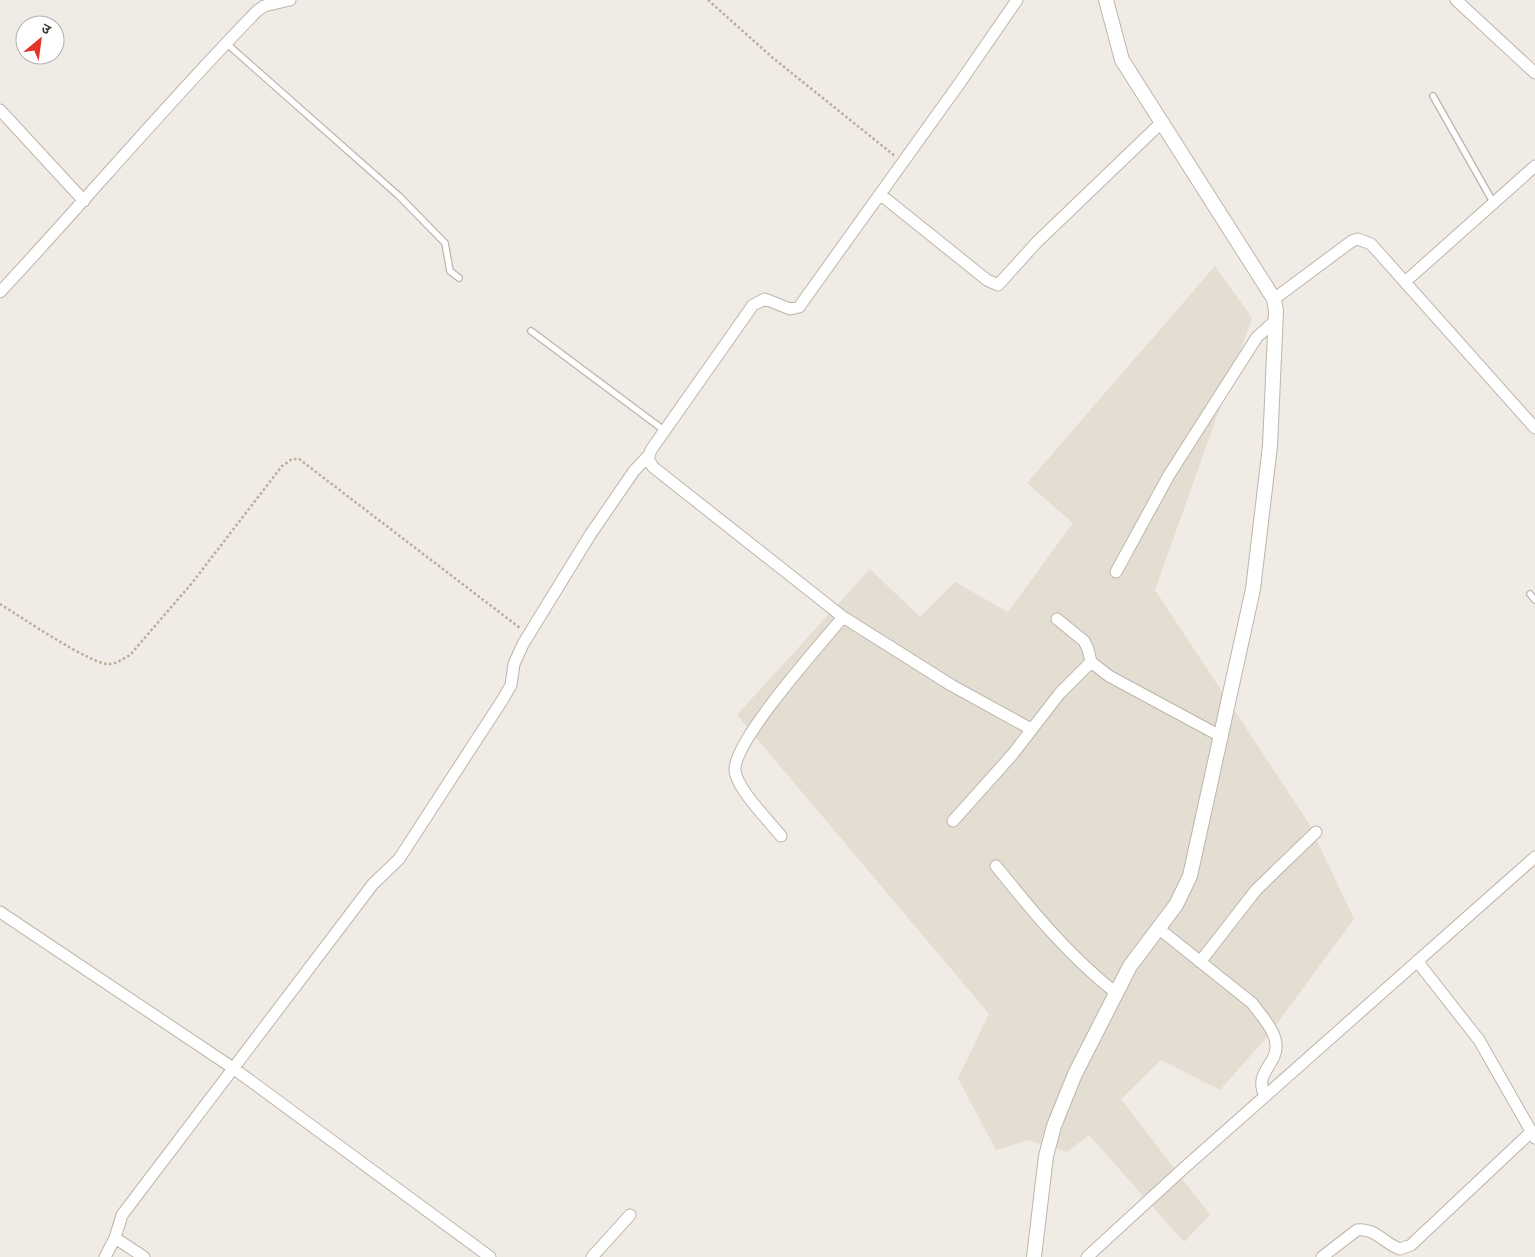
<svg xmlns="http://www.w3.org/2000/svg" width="1535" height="1257" font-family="Arial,'Noto Sans Devanagari',sans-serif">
  <rect width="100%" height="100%" fill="#f0ebe4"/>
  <path fill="#e3ddd2" d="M1215,266l37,52 -97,272 153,232 46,97 -87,118 -47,53 -59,-30 -40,39 89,116 -26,27 -95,-107 -22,17 -39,-12 -32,10 -38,-72 31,-64 -252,-299 133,-146 50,48 35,-35 53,30 65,-89 -46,-40z"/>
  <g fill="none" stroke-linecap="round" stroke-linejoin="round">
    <defs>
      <path id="service" d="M226,43l173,153 46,47 5,28 9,7
        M1433,96l60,106
        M531,331l134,100
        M1530,594l5,6"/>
      <path id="minor" d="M1017,0l-58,84 -160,223 -9,2 -25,-10 -12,6 -102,145 -3,9 5,8 190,150 108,68 80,44
        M1456,0l79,73
        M0,110l84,91
        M881,195l106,85 11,5 39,-43 124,-119
        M1406,281l129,-115
        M0,292c87,-93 168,-190 257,-281l7,-5 26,-6
        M1274,299l78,-58 6,-2 13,5 164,184
        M1116,572l53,-97 88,-138 19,-17
        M1057,619l27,22 4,8 3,13 18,14 113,61
        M953,821l59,-66 48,-62 31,-31
        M781,836c-12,-15 -45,-48 -46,-66 -1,-30 86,-126 108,-153
        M996,866c37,46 73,90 120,127
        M0,912l233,156 257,189
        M1158,928l94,75c8,11 23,27 24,41 2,21 -23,28 -11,52
        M1417,961l62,79 56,98
        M1200,962l56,-72 60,-58
        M115,1238l29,19
        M105,1257l10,-19 7,-23 251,-331 26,-25 104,-160 8,-14 3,-21 9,-20 67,-109 44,-64 15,-16
        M592,1257l38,-42
        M1087,1257l97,-89 351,-311
        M1322,1257l35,-27c17,-3 28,14 43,19l11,-4 120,-113"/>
      <path id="tertiary" d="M1034,1257l12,-101 8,-30 21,-52 55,-108 46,-61 14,-29 63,-287 17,-143 6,-135 -2,-12 -152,-239 -16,-60"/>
    </defs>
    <use href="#service" stroke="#bdb5ab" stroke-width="8"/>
    <use href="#minor" stroke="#bdb5ab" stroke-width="13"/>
    <use href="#tertiary" stroke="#bdb5ab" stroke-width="16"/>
    <path stroke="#bbac9a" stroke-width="2.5" stroke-dasharray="2.5 2.5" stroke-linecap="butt" d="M708,0l65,58 122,98
      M0,604c18,11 93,62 109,60 7,0 14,-5 21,-9l62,-72 90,-117 10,-7h7l221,169"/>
    <use href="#service" stroke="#fff" stroke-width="5.5"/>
    <use href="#minor" stroke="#fff" stroke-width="11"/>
    <use href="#tertiary" stroke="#fff" stroke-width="14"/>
  </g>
  <g transform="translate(40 40) rotate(29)"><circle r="24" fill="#ffffff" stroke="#b3b1ae"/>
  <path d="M0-4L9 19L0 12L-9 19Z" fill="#e53226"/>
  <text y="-8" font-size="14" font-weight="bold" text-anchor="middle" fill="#413b34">उ</text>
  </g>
</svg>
